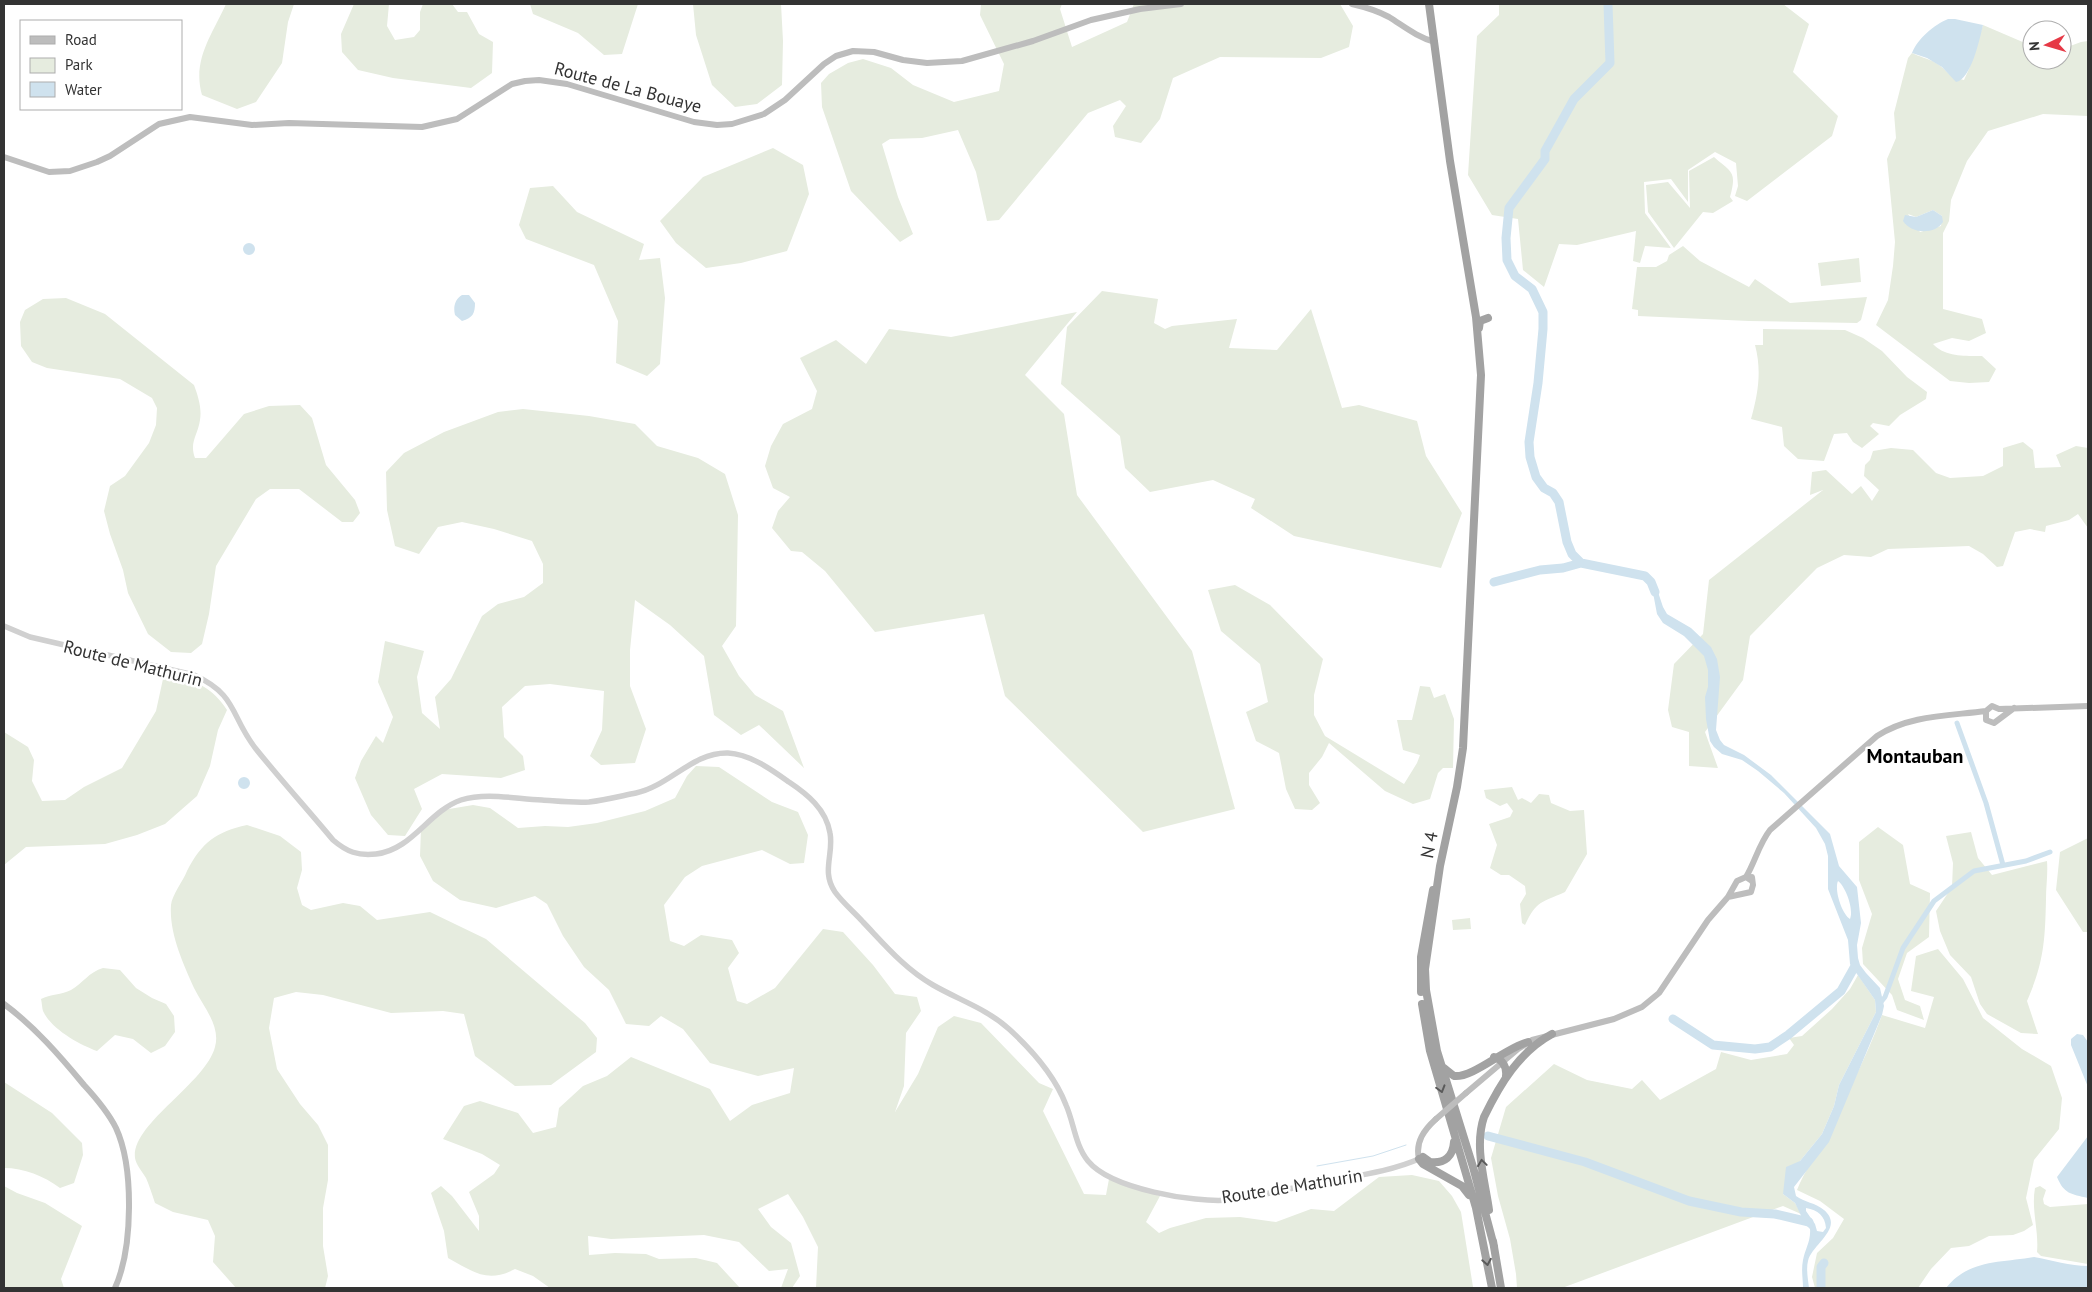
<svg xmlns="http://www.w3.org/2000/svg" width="2092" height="1292" font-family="'PT Sans',sans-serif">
  <rect width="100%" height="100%" fill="#fff"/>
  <path fill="#e6ecdf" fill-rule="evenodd" d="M226,4h68l-6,18 -6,41 -26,39 -19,7 -35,-14c-10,-35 10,-60 24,-91z
    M354,4h35l-2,22 8,14 19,-3 6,-7v-18l3,-8h29l6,8h9l12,22 14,8 -1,31 -21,15 -78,-10 -35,-8 -16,-18 -1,-18z
    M530,4h108l-16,50 -18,1 -26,-22 -45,-19z
    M693,4h88l2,37 -1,44 -25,19 -22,3 -23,-22 -16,-50z
    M981,4h81l-2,5 12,38 55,-25 7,-18h206l13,22 -4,21 -28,11 -101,-1 -47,21 -13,41 -19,24 -26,-6 -2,-11 13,-20 -6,-6 -32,13 -89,107 -12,1 -11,-49 -18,-42 -36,8 -32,1 -8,5 16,53 15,37 -13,8 -49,-51 -29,-84 -1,-24 8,-9 19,-11 15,-4 28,9 22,17 41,17 45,-11 5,-27 -24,-49z
    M1499,4h284l26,20 -16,48 45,44 -6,20 -85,65 -12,-5 3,-10 -2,-23 -21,-11 -27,18v32l-17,-23 -27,3 1,31 26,35 -26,-2 -5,17 -7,-2 3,-30 -59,14 -18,-1 -15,43 -21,-17 -5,-51 -26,-4 -24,-40 9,-139 22,-21z
    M1983,25l49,21v14h30v-11l19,-7 7,-1v75l-45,-2 -55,17 -21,30 -16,39 -2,21 -6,12v76l39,10 4,14 -17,8 -17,-3 -19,6c12,13 32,12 49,12l14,13 -7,13 -20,1 -19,-2 -74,-56 12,-25 5,-34 2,-24 -8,-83 9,-21 -2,-25 14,-55 4,-5c7,4 16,5 24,10 13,8 10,13 28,17l5,-11zM1933,210l9,6 -1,10 -21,6 -12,-18 8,3z
    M773,148l30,17 6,29 -22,57 -46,12 -35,5 -30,-25 -16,-22 43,-44z
    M1714,157c18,16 23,14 16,40l3,4 -20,12 -10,-1 -29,36 -26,-36 -2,-27 22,-3 22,26 -1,-37z
    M553,186l24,26 67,32 -5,16 21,-2 5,40 -5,66 -13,12 -31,-13 2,-42 -24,-56 -68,-26 -7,-14 11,-37z
    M1683,246l17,15 49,26 6,-8 35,24 77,-6 -6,23 -4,3 -108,-2 -111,-5v-6l-6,-1 5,-42h19l11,-6 2,-6z
    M1859,258l2,24 -40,4 -3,-23z
    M1102,291l56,8 -4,24 11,6 7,-3 65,-7 -8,29 48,2 34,-41 31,99 17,-3 58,16 9,35 36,57 -21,55 -147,-32 -43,-28 4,-9 -42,-19 -63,12 -25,-24 -5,-32 -59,-52 6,-57z
    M66,298l39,16 89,71c4,11 8,23 6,35 -2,15 -11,22 -5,38h11l38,-44 25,-8 31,-1 12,13 14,47 29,35 5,13 -7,9h-11l-43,-33h-29l-14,10 -40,67 -7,48 -7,30 -11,9 -20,-1 -23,-18 -20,-41 -5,-23 -13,-36 -6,-23 6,-25 15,-10 24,-33 7,-18 1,-17 -5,-10 -32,-19 -73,-11 -15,-6 -11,-16 -1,-24 5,-12 18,-11z
    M1077,312l-52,63 39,39 13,81 115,156 43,158 -92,23 -138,-136 -21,-82 -109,18 -50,-61 -23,-19 -11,-1 -19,-23 6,-17 12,-14 -17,-9 -8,-22 6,-20 12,-22 29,-15 5,-18 -17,-33 36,-18 30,24 23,-35 62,8z
    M1763,329l82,1 18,8 19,13 25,26 20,15 -1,7 -26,16 -11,11 -16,-3 -3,3 9,8 -17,14 -9,-6 -6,-9 -13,1 -10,27 -26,-2 -14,-13 -2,-19 -31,-8c7,-25 11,-48 4,-74h8z
    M523,409l66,7 46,8 22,22 41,12 27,16 13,41 -2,111 -14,20 17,30 16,19 28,16 21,57 -45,-43 -18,10 -27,-20 -10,-59 -34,-31 -35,-25 -5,50v36l16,43 -11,34 -34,2 -11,-9 12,-26 2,-39 -54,-7 -25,2 -23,21 2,30 19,19 2,14 -24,8 -59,-4 -28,15 8,20 -17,27 -17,-1 -17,-20 -16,-37 6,-17 15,-25 7,7 10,-26 -15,-35 7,-41 39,10 -7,26 5,36 18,16 -5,-32 16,-18 31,-63 16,-12 26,-7 19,-14v-19l-11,-23 -38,-12 -32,-7 -24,5 -19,27 -24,-8 -8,-36 -1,-38 18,-19 40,-21 54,-20z
    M2023,442l10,8 2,18 26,-1 -5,-12 20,-9 12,2v80l-10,-14 -9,6 -23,6 -1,6 -15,-3 -15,3 -12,34 -6,1 -14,-13 -14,-8 -81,3 -17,8 -27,-2 -27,13 -67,68 -7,44 -38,52 13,36 -29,-2v-34l-17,-5 -4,-17 6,-46 29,-30 6,-54 114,-90 -13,5 2,-23 14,-2 26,24 9,-8 11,15 7,-11 -15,-14 1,-11 5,-5 3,-9 18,-3 22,2 23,23 14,5 33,-2 20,-10v-18z
    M1235,585l35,20 53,54 -9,36v20l11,21 79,48 13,-21 3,-8 -17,-5 -6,-30h15l8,-34 10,1 4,11 11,-4 9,25 -1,49h-10l-5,5 -8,26 -17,5 -28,-13 -56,-48 -7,14 -13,16v12l11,18 -8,7 -17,-1 -9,-20 -7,-36 -23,-12 -10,-29 22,-10 -8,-38 -39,-33 -13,-41z
    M173,674c24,8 40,14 54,36l-9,20 -8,36 -13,30 -32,28 -28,11 -32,9 -79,3 -22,18v-133l24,15 6,13 -2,21 10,20 23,-1 19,-13 38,-19 34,-57 7,-32z
    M696,766l23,1 53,35 26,10 10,23 -4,28 -14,1 -28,-14 -60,16 -17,11 -21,28 6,36 14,5 17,-11 31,5 7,13 -11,15 9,33 10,3 28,-16 48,-59 20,3 30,33 22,29 22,3 4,14 -15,22 -2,53 -9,26 23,-38 20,-47 16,-11 27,7 58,60 14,6 -10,22 41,83 22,1 3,-16 51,17 -14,26 13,11 11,-5 36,-10 34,-1 36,5 35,-13 23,2 45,-34 33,-2 27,6 13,15 9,16 12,75 -2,1h-655l2,-41 -15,-30 -15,-23 -30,15 13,18 20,16 9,33 -8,12h-11l7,-19 -19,2 -30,-29 -35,-7 -93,4 -23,-3 1,19 26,-2 31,1 13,5 37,-1 21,5 23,25h-190l-17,-12 -18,-7c-28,15 -43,2 -67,-11l-4,-27 -13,-38 10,-7 11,10 27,35v-15l-10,-24 25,-18 6,-9 -18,-11 -39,-15 21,-33 16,-5 38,12 15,20 23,-6 3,-19 24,-22 24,-10 24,-19 79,32 20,32 22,-16 38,-12 4,-25 -36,8 -48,-13 -27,-34 -22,-13 -12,10 -23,-2 -17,-34 -25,-23 -21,-31 -16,-32 -12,-8 -39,12 -36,-8 -27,-19 -13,-25 1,-27 22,-19 30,-5 17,3 28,20 27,-2 23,1 29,-4 48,-12 30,-13 12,-22z
    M1512,787l6,13 4,-2 9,5 8,-9 10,1 2,8 19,8 14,-1 3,44 -22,38c-24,11 -28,8 -40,33l-3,-2 -2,-19 6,-10 -1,-8 -16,-11h-8l-11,-7 7,-23 -8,-21 21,-7 3,-6 -6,-8 -7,3 -14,-8 -2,-8z
    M247,825l33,11 21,16 1,18 -5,18 5,17 9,5 32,-7 17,3 17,14 53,-8 56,27 99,84 12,15 -1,14 -45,33 -36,1 -40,-30 -11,-42 -21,-3 -52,2 -68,-18 -27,-3 -22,6 -5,30 8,41 23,35 18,21 10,20v35l-5,28v38l5,30 -3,12h-89l-23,-26 2,-26 -7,-16 -35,-8 -18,-9c-3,-9 -6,-18 -9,-25 -4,-7 -10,-13 -11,-20 -4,-34 70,-74 80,-111 6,-21 -12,-41 -21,-59 -11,-25 -25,-55 -23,-83 1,-10 12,-24 16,-34 15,-29 29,-39 60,-46z
    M1878,827l25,18 7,39 20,9 -1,44 -22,16 -9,26 7,21 15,6 4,14 -27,-10 -5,-15 -29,-31 -1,-16 10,-34 -13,-34v-38z
    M1971,832l7,26 14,17 55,-14c1,13 -1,25 -1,38 -1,42 -2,63 -19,102l11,33 -17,-1 -34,-19 -7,-10 -9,-27 -21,-22 -10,-24 -4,-20 16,-24 1,-24 -7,-27z
    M2088,838v94h-5l-27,-42 4,-38z
    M1470,918l1,11 -18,1 -1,-10z
    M1938,949l25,30 20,39 39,31 29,17 11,32 -3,31 -25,31 -8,38 7,27 -9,6 -11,4 -24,1 -20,10 -18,2 -20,21 -13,19h-103l-3,-11 5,-24 16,-15 11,-19 -24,-18 -23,-11c7,-18 18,-33 27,-50 21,-41 42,-82 58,-125l43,13 9,-31 -23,-6 5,-35z
    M103,968l17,2 16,18 16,10 14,6 8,12 1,16 -10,14 -14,7 -18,-14 -18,-4 -18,16c-17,-6 -46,-22 -54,-40 -1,-3 -1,-8 -2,-12 9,-5 21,-4 30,-9 12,-7 18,-18 32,-22z
    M1858,975l17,25 1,12 -37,73 -5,21 -12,28 -22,27 -17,33 12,9 6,11 -18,-8 -221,82h-45l-1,-14 -6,-35 -12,-43 -7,-38 15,-51 48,-43 33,16 45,9 10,-9 18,20 56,-31 5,-17 30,8 36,-6 7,-9 -5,-7 13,-2 30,-27 18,-20z
    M4,1082l48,31 30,30 1,12 -9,28 -14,5c-16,-12 -36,-20 -56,-20z
    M4,1186l13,7 28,10 37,23 -21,53 3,9h-60z
    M2040,1186l6,4 -3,9 1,5 6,3 38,-3v60l-47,-8 -4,-4c2,-22 -6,-42 -2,-64z"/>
  <path fill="#cfe2ee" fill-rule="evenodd" d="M1948,19h7l28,6c-3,13 -12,55 -27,57l-14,-15 -15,-9 -15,-5c6,-15 22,-28 36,-34z
    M1933,210l9,6 1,6c-7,12 -31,13 -40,-1l2,-6 11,2z
    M243 249a6 6 0 1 1 12 0a6 6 0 1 1-12 0Z
    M462,295h7l6,8c0,10 -2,15 -13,18l-7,-6c-2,-8 0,-16 7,-20z
    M1651,582l5,4 7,21 4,7 24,14 20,19 6,12 3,18 -4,53 4,10 4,5 20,10 27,20 59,59 9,32 18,21 4,36 -4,22 1,13 2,7 6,8 14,15 4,18 -2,9 -53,127 -35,45 2,9c8,6 20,7 28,14 21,18 -12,34 -16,51 -2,8 0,18 1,27h-6c0,-9 -2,-18 0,-28 2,-11 8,-19 7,-31l-5,-5 -10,-21 -12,-9 3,-27 14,-6 22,-27 12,-28 5,-21 37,-73 -1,-12 -25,-36 -2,-24 -20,-51v-33l-3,-12 -9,-16 -32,-35 -26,-22 -16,-11 -20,-6 -8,-7 -4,-6 -4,-22 -1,-22 3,-10v-17l-4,-14 -20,-20 -21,-13 -6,-9zM1838,881c8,6 16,29 12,38 -8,-5 -16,-29 -12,-38zM1806,1208c12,2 19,8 20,20l-3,4 -6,-1 -2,-7 -9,-13z
    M238 783a6 6 0 1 1 12 0a6 6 0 1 1-12 0Z
    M2077,1034l6,1 5,7v45l-17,-42v-6z
    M2088,1136v62c-17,-4 -24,-4 -31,-21z
    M2034,1257c18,3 36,9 54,9v22h-142c23,-29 55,-25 88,-31z"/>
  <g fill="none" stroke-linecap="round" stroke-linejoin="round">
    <path stroke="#cfe2ee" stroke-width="1" d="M1317,1166l56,-10 33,-11"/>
    <path stroke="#cfe2ee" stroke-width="5" d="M1957,723l29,80 17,62
      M1881,1002l4,-5 18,-49 31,-47 40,-30 52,-10 24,-9"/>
    <path stroke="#cfe2ee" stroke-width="9" d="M1608,4l2,59 -36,36 -29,52v8l-36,49 -3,30 1,22 8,16 17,13 11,23v17l-5,54 -9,59 1,15 6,20 8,11 9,5 6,9 8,40 5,12 9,9 64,13 6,6 4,10
      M1494,582l46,-12 23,-2 18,-5
      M1673,1019l40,26 42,4 15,-2 18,-12 53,-44 14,-25
      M1488,1136l97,26 104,39 52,11 34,2 34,8
      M1821,1288v-21l3,-4"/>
    <path stroke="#d0d0d0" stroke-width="5.5" d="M4,626l26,11 164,38c44,20 36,41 62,74 25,31 52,61 77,91 14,12 25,16 43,14 36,-4 53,-43 85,-54 25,-8 55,-1 81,0 15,1 32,3 47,2 16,-2 32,-6 47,-9 33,-7 57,-41 92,-40 22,1 44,17 61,29 18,12 37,27 41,51 4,21 -9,39 5,59 8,11 19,20 28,30 22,23 42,47 70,63 26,15 54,24 76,44 23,21 46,47 57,76 8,18 9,40 22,56 23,28 106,42 141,39 29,-3 58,-11 87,-17 35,-7 72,-10 105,-25"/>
    <path stroke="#bdbdbd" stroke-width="6" d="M1352,4c13,3 26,7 37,13 16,10 28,20 46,25
      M4,157l45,15 21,-1 27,-9 13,-6 49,-32 31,-7 62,8 37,-2 133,4 35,-8 55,-35 13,-3 14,-1 28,4 127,38 23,3 15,-1 32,-10 21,-14 39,-36 12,-8 17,-5 21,1 29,8 24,3 35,-2 71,-20 58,-21 49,-11 41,-5
      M1986,711v9l8,3 20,-15
      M1746,877c9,-15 13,-33 24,-47l107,-94c32,-21 71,-20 109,-25l6,-5 7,3 89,-3
      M1728,897l23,-5 2,-7 -1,-8
      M4,1004c31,23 56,52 80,81 12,13 24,27 32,43 18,39 17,120 -1,160
      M1466,1093l52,-44 14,-9 82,-21 28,-12 17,-14 49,-73 20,-23 9,-16 9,-4 6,4
      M1419,1159c-4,-17 5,-29 17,-40"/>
    <path stroke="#a2a2a2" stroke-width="8" d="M1429,4l21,157 26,156 5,58 -18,373 -6,39 -17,79 -15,103 1,21 11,61 36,116 21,79
      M1479,328l1,-7 8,-3
      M1421,992v-35l12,-67
      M1422,1004l8,47 46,157 16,80
      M1494,1057c9,3 13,10 12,19
      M1444,1068l10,8c19,2 51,-28 74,-34
      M1423,1157l7,5c15,2 23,-6 24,-20
      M1419,1159l4,5 39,22 7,9
      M1489,1210c-4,-29 -15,-64 -5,-93 16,-33 35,-65 68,-83
      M1493,1241l8,47"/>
    <path stroke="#bdbdbd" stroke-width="6" d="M1436,1119l30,-26"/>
  </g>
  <defs><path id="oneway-chevron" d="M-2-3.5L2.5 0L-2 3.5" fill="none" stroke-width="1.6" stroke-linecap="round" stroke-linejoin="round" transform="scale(1.25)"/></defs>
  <g stroke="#5a5a5a">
    <use href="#oneway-chevron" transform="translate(1441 1089) rotate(74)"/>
    <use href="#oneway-chevron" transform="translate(1482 1163) rotate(-98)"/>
    <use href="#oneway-chevron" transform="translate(1487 1262) rotate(80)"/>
  </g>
  <g text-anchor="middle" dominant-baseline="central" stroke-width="5" stroke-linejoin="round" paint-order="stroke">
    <g font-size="18" fill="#333" stroke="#fff">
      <text transform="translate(628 87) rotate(15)">Route de La Bouaye</text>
      <text transform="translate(133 663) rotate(14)">Route de Mathurin</text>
      <text transform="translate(1429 845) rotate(-79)">N 4</text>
      <text transform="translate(1292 1186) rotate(-9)">Route de Mathurin</text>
    </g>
    <g font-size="20" font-weight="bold" fill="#000" stroke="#fff">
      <text x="1915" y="756">Montauban</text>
    </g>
  </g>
  <rect width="2092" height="1292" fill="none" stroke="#333333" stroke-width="10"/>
  <rect x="20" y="20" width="162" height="90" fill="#ffffff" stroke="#adadad"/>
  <rect x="30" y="36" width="25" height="8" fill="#bdbdbd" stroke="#adadad"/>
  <text x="65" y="45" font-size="15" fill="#333333">Road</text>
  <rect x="30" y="58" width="25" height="15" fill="#e6ecdf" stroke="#adadad"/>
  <text x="65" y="70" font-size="15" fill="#333333">Park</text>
  <rect x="30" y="82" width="25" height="15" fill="#cfe2ee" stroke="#adadad"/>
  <text x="65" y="95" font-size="15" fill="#333333">Water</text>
  <g transform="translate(2047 45) rotate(265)"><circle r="24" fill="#ffffff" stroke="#adadad"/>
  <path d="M0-4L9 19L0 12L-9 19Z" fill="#e63946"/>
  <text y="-8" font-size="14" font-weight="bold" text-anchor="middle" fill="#333333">N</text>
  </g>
</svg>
